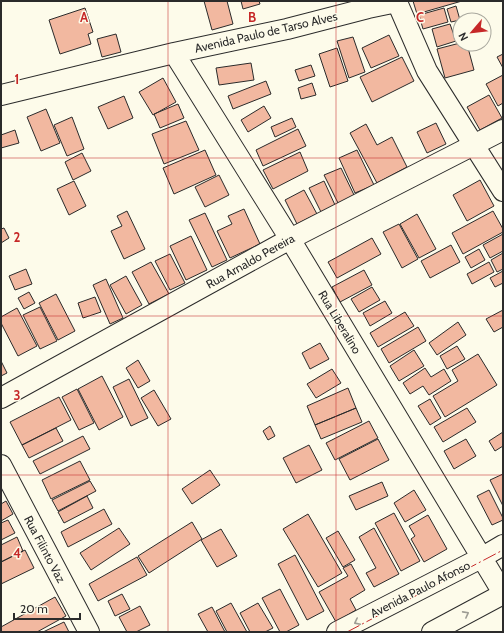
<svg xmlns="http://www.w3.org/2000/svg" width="504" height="633" font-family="Cabin,sans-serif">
  <rect width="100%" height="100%" fill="#fdfbea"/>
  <path fill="#f2b8a0" stroke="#2b2b2b" d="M204,1h23l6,23 -21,6z
    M241,1h18l1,3 -17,5z
    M413,1h49l-45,13z
    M456,6l4,14 -9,2 -4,-13z
    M85,8l8,24 -5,2 3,10 -31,10 -11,-34z
    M444,8l4,14 -25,7 -4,-14z
    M450,24l6,17 -19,6 -5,-18z
    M116,34l5,18 -19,5 -5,-18z
    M389,35l10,21 -28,12 -9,-20z
    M353,37l12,35 -16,6 -12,-37z
    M460,43v1h7l7,26 -29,8 -8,-29z
    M337,48l11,33 -18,6 -11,-33z
    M503,54v14l-6,-11z
    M402,57l12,24 -42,21 -12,-25z
    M251,63l3,17 -35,5 -3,-17z
    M311,65l4,11 -16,5 -4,-11z
    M503,75v28l-5,3 -12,-22z
    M163,78l13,24 -23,13 -14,-23z
    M266,81l5,13 -38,15 -5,-13z
    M312,83l4,12 -15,4 -3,-11z
    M489,95l13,23 -22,12 -13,-23z
    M124,96l9,22 -25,11 -10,-22z
    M178,104l6,14 -24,10 -6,-14z
    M264,106l7,12 -23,14 -7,-12z
    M46,109l14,34 -19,8 -14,-34z
    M72,117l12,32 -17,7 -13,-31z
    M292,118l4,9 -21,10 -4,-10z
    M186,121l13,29 -35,14 -12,-30z
    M436,123l10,21 -19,9 -10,-21z
    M366,124l11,21 15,-8 15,30 -30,16 -27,-50z
    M298,129l8,17 -43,20 -7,-16z
    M15,130l4,13 -18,5v-13z
    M205,150l11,25 -42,19 -11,-26z
    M357,150l17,35 -19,8 -16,-35z
    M300,152l8,19 -35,18 -10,-19z
    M82,153l9,18 -18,9 -8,-18z
    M341,168l14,29 -16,8 -15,-30z
    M219,175l10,20 -24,12 -10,-20z
    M480,180l14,26 -27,15 -14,-26z
    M74,181l12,25 -17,9 -12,-26z
    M324,181l11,24 -14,7 -12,-24z
    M304,190l13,24 -20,10 -12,-24z
    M244,209l16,35 -30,14 -13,-27 15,-7 -4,-8z
    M127,211l18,38 -21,10 -13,-28 11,-5 -5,-10z
    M493,211l10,18v3l-40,22 -11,-21z
    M205,213l22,47 -15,7 -23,-47z
    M417,214l19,35 -17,9 -19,-34z
    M399,224l19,35 -16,9 -19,-36z
    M4,228l5,10 -8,5v-14z
    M503,234v17l-13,7 -7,-13z
    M191,236l16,34 -21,10 -16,-34z
    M372,238l9,16 -44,24 -9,-16z
    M451,245l9,17 -30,16 -9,-17z
    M479,249l6,11 -14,8 -6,-11z
    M503,253v16l-6,3 -6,-12z
    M170,254l15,29 -15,7 -15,-29z
    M151,262l18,32 -20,10 -17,-32z
    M489,262l5,10 -22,12 -5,-10z
    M26,269l6,15 -17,6 -6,-14z
    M364,270l8,15 -32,17 -8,-15z
    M503,271v12l-8,4 -5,-9z
    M126,276l16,29 -16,9 -16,-29z
    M106,279l17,39 -13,6 -17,-39z
    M372,287l8,13 -21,12 -8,-13z
    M29,292l6,11 -11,6 -6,-11z
    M56,294l19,37 -17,9 -19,-37z
    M95,297l6,15 -18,6 -5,-15z
    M385,301l7,12 -22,13 -7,-13z
    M40,307l17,34 -17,8 -17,-34z
    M17,308l20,38 -19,10 -17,-33v-6z
    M503,310v17l-9,5 -8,-13z
    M405,312l9,14 -36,21 -8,-14z
    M458,322l8,13 -29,20 -8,-12z
    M418,327l8,14 -37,22 -8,-14z
    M320,343l9,16 -19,10 -8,-16z
    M457,346l8,13 -18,10 -7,-13z
    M414,350l10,16 -25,15 -9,-15z
    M478,354l19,31 -52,32 -12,-21 25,-15 -6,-11z
    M138,360l12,21 -12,7 -12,-20z
    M1,361l6,12 -6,3z
    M425,368l6,9 13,-8 7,12 -22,14 -6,-9 -13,8 -7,-11z
    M332,369l9,14 -25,15 -9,-14z
    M102,376l21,41 -24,13 -21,-41z
    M129,379l19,39 -17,8 -18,-39z
    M348,388l8,20 -41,17 -8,-19z
    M77,389l17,34 -15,7 -17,-33z
    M154,390l17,29 -13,7 -17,-28z
    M59,397l12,23 -49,25 -12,-23z
    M430,399l11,19 -11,7 -12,-19z
    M356,408l6,14 -41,17 -6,-14z
    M467,408l9,14 -33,20 -9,-15z
    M369,421l9,17 -43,22 -9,-17z
    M270,426l5,10 -7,4 -5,-9z
    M56,428l7,13 -34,17 -7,-13z
    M503,432v14l-8,5 -6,-10z
    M83,436l7,13 -50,25 -7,-13z
    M378,439l11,21 -39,20 -11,-21z
    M466,439l10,17 -22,13 -10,-18z
    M309,445l13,25 -26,13 -13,-25z
    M80,461l10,19 -39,19 -9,-19z
    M210,470l10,15 -28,19 -10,-15z
    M503,474v32l-13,-26z
    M90,481l6,10 -38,20 -6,-11z
    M382,482l6,14 -32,14 -7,-14z
    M414,490l12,20 -21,12 -11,-19z
    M489,490l14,28v2l-11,5 -15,-29z
    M87,496l6,12 -29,15 -6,-11z
    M6,501l7,13 -12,7v-17z
    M104,509l8,15 -44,23 -7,-15z
    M394,513l26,48 -19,10 -26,-48z
    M308,514l34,59 -24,14 -35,-58z
    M428,515l19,34 -23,13 -13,-23 4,-3 -6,-10z
    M8,520l7,13 -14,7v-17z
    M192,522l10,17 -53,34 -11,-17z
    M119,528l11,16 -39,26 -11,-17z
    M374,528l25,46 -25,13 -8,-14 10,-5 -17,-31z
    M221,529l16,27 -20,11 -16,-27z
    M338,531l17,29 -12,7 -17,-29z
    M17,537l6,14 -22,11v-17z
    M25,550l9,18 -33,16v-22z
    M295,555l29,56 -17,9 -29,-56z
    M137,557l10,18 -49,26 -9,-17z
    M351,564l14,26 -15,9 6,11 -20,12 -17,-30 29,-16 -5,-8z
    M280,589l19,36 -13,7h-6l-18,-34z
    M122,594l8,15 -15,7 -7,-15z
    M55,597l11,19 -29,16h-36v-5z
    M231,603l16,29h-20l-11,-21z
    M258,603l15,25 -8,4h-15l-10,-19z
    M140,606l10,19 -14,7h-9l-8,-15z
    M212,607l13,25h-17l-10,-18z
    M64,622l5,10h-26z"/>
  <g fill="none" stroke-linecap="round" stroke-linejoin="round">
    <defs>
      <path id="street" d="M174,53l116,186 213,354
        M1,95l173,-42 113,-24 81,-21 29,-6 30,69 76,120
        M1,398l289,-159 213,-109
        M1,465l88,167
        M337,632l144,-74 22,-13
        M432,632l71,-38"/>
    </defs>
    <use href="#street" stroke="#2b2b2b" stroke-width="22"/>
    <use href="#street" stroke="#fdfbea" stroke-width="20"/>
    <path stroke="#c62828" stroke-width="1" stroke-dasharray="14 3 2 3" stroke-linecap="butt" d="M347,632l156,-82"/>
  </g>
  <defs><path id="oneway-chevron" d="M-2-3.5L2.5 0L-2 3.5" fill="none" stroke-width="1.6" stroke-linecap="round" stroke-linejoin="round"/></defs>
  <g stroke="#9e9d94">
    <use href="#oneway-chevron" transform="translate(466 614) rotate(-28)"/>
    <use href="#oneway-chevron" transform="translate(357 622) rotate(153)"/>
  </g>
  <path fill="none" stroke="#c62828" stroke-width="1" stroke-opacity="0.55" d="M168,1v631M336,1v631M1,158h502M1,316h502M1,475h502"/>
  <g text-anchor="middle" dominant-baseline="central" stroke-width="3" stroke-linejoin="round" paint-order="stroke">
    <g font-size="12" fill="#2b2b2b" stroke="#fdfbea">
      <text transform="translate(266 32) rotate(-13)">Avenida Paulo de Tarso Alves</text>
      <text transform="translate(250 261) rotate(-29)">Rua Arnaldo Pereira</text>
      <text transform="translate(340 322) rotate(59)">Rua Liberalino</text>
      <text transform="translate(45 549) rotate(62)">Rua Filinto Vaz</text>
      <text transform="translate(420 589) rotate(-27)">Avenida Paulo Afonso</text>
    </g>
  </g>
  <g font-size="13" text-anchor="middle" font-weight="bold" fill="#c62828" stroke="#fdfbea" stroke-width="3" stroke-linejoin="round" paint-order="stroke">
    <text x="84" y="22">A</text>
    <text x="252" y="22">B</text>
    <text x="420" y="22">C</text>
    <text x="17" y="84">1</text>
    <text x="17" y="242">2</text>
    <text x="17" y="400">3</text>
    <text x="17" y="558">4</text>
  </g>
  <rect width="504" height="633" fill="none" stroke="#2b2b2b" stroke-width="4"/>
  <g transform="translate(472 32) rotate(242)"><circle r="19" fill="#fdfbea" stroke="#a9a89e"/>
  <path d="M0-3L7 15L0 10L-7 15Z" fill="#c62828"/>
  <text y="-6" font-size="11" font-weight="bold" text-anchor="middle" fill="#2b2b2b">N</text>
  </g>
  <path d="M14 613v6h66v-6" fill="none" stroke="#2b2b2b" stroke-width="2"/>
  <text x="20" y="613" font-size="12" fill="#2b2b2b" stroke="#fdfbea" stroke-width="3" paint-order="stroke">20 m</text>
</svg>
